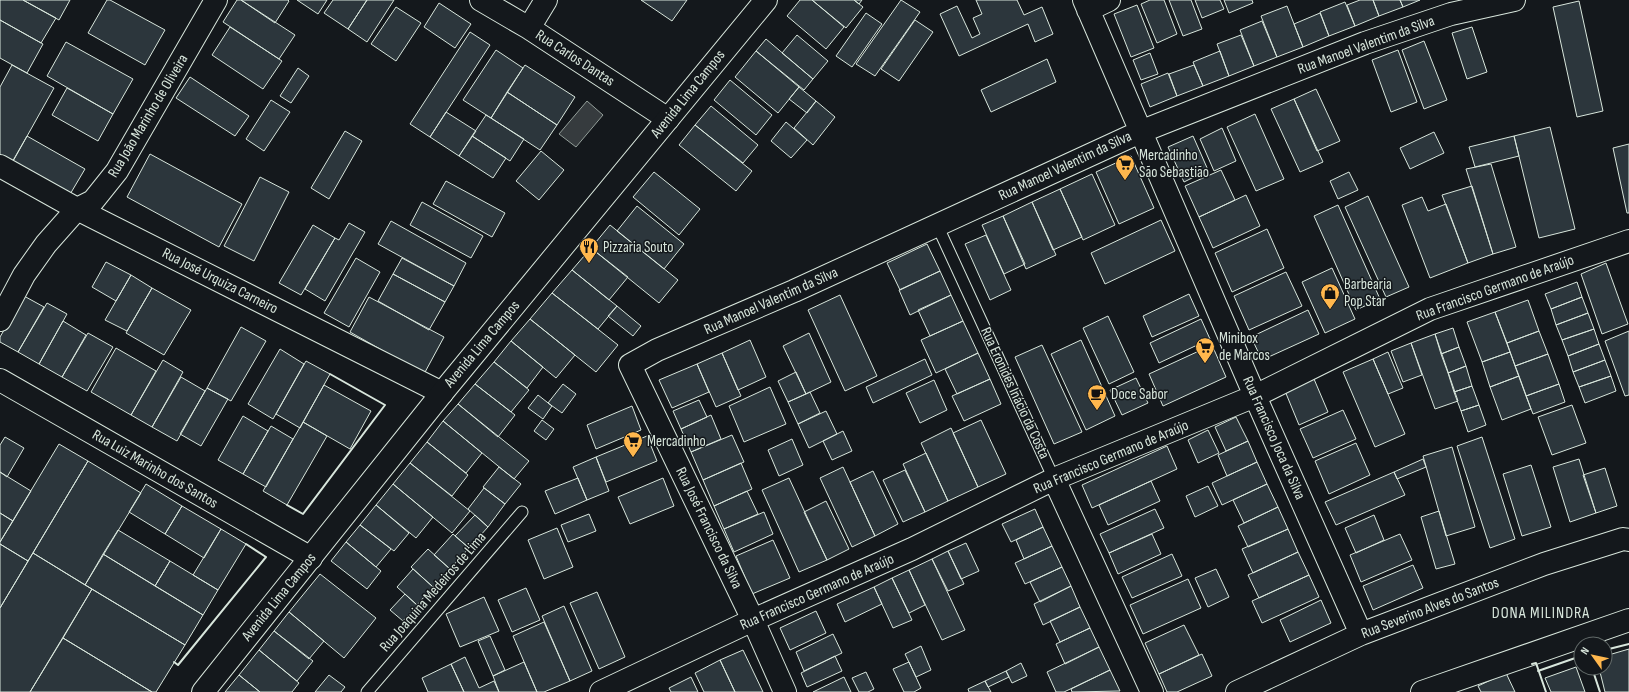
<svg xmlns="http://www.w3.org/2000/svg" width="1629" height="692" font-family="'Sofia Sans Condensed',sans-serif">
  <rect width="100%" height="100%" fill="#14181c"/>
  <path fill="#363b3e" stroke="#939e99" d="M587,101l16,14 -27,32 -17,-13z"/>
  <path fill="#2c363c" stroke="#d8e6dc" d="M0,0h23l33,18 -15,25 -41,-23z
    M23,0h47l-11,20z
    M107,0h3l55,30 -20,35 -57,-32z
    M237,0h4l54,35 -16,24 -56,-37z
    M241,0h47l1,1 -14,22z
    M297,0h30l-9,14z
    M333,0h34l-19,29 -24,-16z
    M367,0h27l-27,42 -19,-13z
    M641,0h46l-15,21z
    M800,0h12l32,27 -18,22 -39,-33z
    M812,0h42l9,7 -17,21z
    M854,0h8l-3,4z
    M901,0l19,12 -45,64 -19,-12z
    M976,0h41l7,15 18,-8 11,27 -18,8 -7,-18 -69,32 -19,-42 17,-8 15,32 8,-4 -7,-16 9,-4z
    M1150,0h14l13,34 -20,9 -16,-39z
    M1169,0h22l11,29 -19,7z
    M1195,0h25l4,9 -22,9z
    M1224,0h28l1,3 -24,10z
    M1360,0h13l6,16 -24,10 -8,-21z
    M1373,0h27l3,7 -24,9z
    M1400,0h20l-17,7z
    M1579,1l24,110 -26,6 -24,-110z
    M1345,2l10,24 -26,10 -9,-24z
    M439,3l32,21 -16,24 -31,-21z
    M1137,5l17,43 -23,9 -17,-43z
    M1287,6l16,41 -26,10 -16,-41z
    M396,7l25,16 -25,38 -25,-17z
    M866,13l16,11 -30,43 -16,-11z
    M1320,13l9,23 -26,11 -9,-23z
    M0,20l43,24 -16,29 -27,-15z
    M915,20l18,12 -34,49 -18,-12z
    M1262,21l15,36 -23,9 -14,-36z
    M230,27l52,34 -19,28 -51,-34z
    M1472,27l15,45 -20,7 -15,-46z
    M470,32l20,13 -60,92 -20,-13z
    M797,35l31,26 -15,18 -31,-26z
    M1241,35l13,31 -25,10 -12,-32z
    M766,39l47,40 -9,11 -48,-39z
    M1424,41l23,59 -23,9 -22,-59z
    M66,42l67,37 -20,35 -66,-38z
    M496,50l27,18 -32,50 -28,-18z
    M1398,50l19,52 -26,10 -19,-52z
    M756,51l43,36 -21,26 -43,-36z
    M1220,51l9,25 -26,10 -10,-24z
    M1150,53l8,21 -17,6 -8,-20z
    M1047,59l9,23 -65,30 -10,-22z
    M12,65l42,23 -42,75 -12,-7v-69z
    M525,65l50,32 -18,28 -50,-33z
    M1194,65l9,21 -26,10 -8,-22z
    M298,68l11,8 -18,27 -11,-7z
    M1168,73l9,23 -27,11 -9,-23z
    M190,77l59,39 -14,20 -59,-38z
    M730,80l42,35 -16,20 -42,-35z
    M799,87l17,14 -9,12 -18,-14z
    M67,88l46,26 -15,27 -46,-26z
    M1316,89l24,52 -23,10 -23,-52z
    M507,92l50,33 -17,25 -49,-32z
    M1294,99l29,63 -23,10 -29,-63z
    M271,100l19,12 -26,39 -18,-12z
    M816,101l19,16 -22,28 -19,-17z
    M711,106l47,39 -15,18 -48,-38z
    M446,112l30,19 -17,25 -29,-19z
    M1255,114l29,65 -28,12 -29,-64z
    M486,115l38,24 -14,22 -38,-25z
    M786,122l21,18 -16,18 -20,-17z
    M695,125l57,46 -16,20 -57,-46z
    M1550,127l25,102 -36,9 -25,-102z
    M1222,128l14,33 -22,10 -14,-32z
    M345,131l17,10 -33,58 -18,-11z
    M1434,132l10,21 -34,16 -10,-21z
    M27,136l58,33 -16,27 -58,-32z
    M472,136l34,22 -13,20 -34,-22z
    M1193,136l15,34 -24,12 -16,-35z
    M1514,136l5,20 -44,11 -6,-20z
    M1629,144v69h-2l-14,-65z
    M541,151l23,19 -25,30 -23,-19z
    M150,154l92,50 -23,43 -92,-50z
    M1131,156l23,52 -35,16 -23,-52z
    M1491,164l25,83 -23,7 -27,-85z
    M1221,170l14,30 -36,17 -14,-31z
    M654,172l46,37 -21,26 -46,-38z
    M1349,172l9,18 -20,9 -8,-18z
    M1092,174l23,51 -32,15 -23,-51z
    M260,177l29,15 -35,69 -30,-15z
    M446,181l59,32 -13,24 -59,-33z
    M1472,186l21,68 -25,9 -26,-68z
    M1060,189l22,48 -29,13 -21,-48z
    M1246,195l14,31 -47,22 -14,-31z
    M1368,196l41,91 -23,10 -41,-90z
    M1422,197l6,14 18,-7 22,59 -38,15 -28,-73z
    M422,202l61,34 -12,22 -61,-33z
    M1032,202l24,53 -30,14 -23,-53z
    M1338,205l42,94 -24,11 -42,-94z
    M637,206l47,38 -20,25 -47,-38z
    M1003,216l22,48 -21,10 -22,-49z
    M1161,220l14,31 -70,33 -14,-31z
    M391,221l75,42 -12,23 -76,-42z
    M349,223l16,9 -40,69 -20,-12 30,-51 4,2z
    M313,225l22,13 -34,57 -22,-12z
    M610,225l68,55 -19,23 -68,-55z
    M1267,229l17,39 -52,24 -17,-39z
    M986,235l25,55 -21,10 -25,-56z
    M927,244l13,27 -40,19 -13,-27z
    M591,248l37,29 -19,23 -37,-30z
    M356,258l24,14 -31,55 -25,-14z
    M402,258l52,28 -9,16 -52,-28z
    M106,262l25,13 -15,26 -24,-14z
    M1606,263l22,61 -26,10 -21,-60z
    M1332,268l23,51 -30,14 -23,-51z
    M572,270l45,36 -19,23 -46,-36z
    M940,271l11,24 -41,20 -11,-25z
    M1286,272l16,34 -53,24 -15,-34z
    M393,274l52,28 -16,28 -51,-29z
    M131,275l21,13 -25,43 -22,-11z
    M1577,282l5,15 -31,12 -6,-15z
    M152,288l39,22 -27,45 -38,-22z
    M552,293l66,52 -22,27 -66,-53z
    M1189,294l10,22 -47,21 -9,-21z
    M840,295l37,81 -32,15 -37,-81z
    M951,295l12,26 -33,15 -12,-26z
    M24,296l20,11 -26,45 -18,-10v-5z
    M369,297l75,40 -20,37 -74,-42z
    M1582,297l6,16 -32,12 -5,-16z
    M1528,300l11,31 -32,12 -12,-31z
    M47,303l20,11 -28,50 -21,-12z
    M617,306l24,20 -8,10 -25,-20z
    M1308,310l11,24 -57,26 -11,-23z
    M1495,312l15,40 -28,10 -15,-40z
    M1588,313l6,16 -32,11 -6,-15z
    M1108,316l26,56 -25,12 -26,-56z
    M530,319l45,36 -19,23 -45,-37z
    M1201,319l9,20 -51,24 -9,-20z
    M63,321l23,14 -24,42 -23,-13z
    M963,321l15,32 -42,20 -15,-33z
    M241,327l25,14 -35,60 -24,-13z
    M1453,328l6,19 -18,7 -6,-20z
    M1594,329l5,15 -31,12 -6,-16z
    M1539,331l9,23 -33,12 -8,-23z
    M1629,331v64l-4,1 -20,-55z
    M88,333l25,14 -26,44 -25,-14z
    M809,333l22,49 -25,12 -23,-48z
    M1435,334l23,67 -23,8 -24,-66z
    M750,340l16,37 -28,13 -16,-37z
    M1081,340l34,76 -29,14 -35,-76z
    M511,341l32,26 -16,21 -33,-26z
    M1411,343l11,32 -19,7 -12,-31z
    M1599,344l6,16 -32,12 -5,-16z
    M1042,345l40,87 -28,12 -39,-87z
    M1212,345l14,32 -63,29 -14,-32z
    M1459,347l7,19 -18,7 -7,-19z
    M116,348l40,23 -25,44 -40,-23z
    M280,349l24,15 -31,55 -25,-15z
    M1388,352l15,36 -15,6 -15,-35z
    M1510,352l9,24 -29,11 -8,-25z
    M722,353l19,43 -25,11 -19,-43z
    M978,353l12,26 -33,15 -12,-25z
    M1548,354l11,30 -33,12 -11,-30z
    M925,359l7,16 -59,28 -7,-16z
    M1373,359l32,75 -30,13 -32,-75z
    M163,360l20,12 -31,55 -21,-12z
    M1605,360l6,16 -32,11 -6,-15z
    M306,361l24,13 -30,54 -24,-14z
    M494,362l35,28 -18,22 -36,-28z
    M697,364l12,28 -37,16 -13,-28z
    M1466,366l6,20 -18,6 -6,-19z
    M796,372l10,22 -18,8 -10,-21z
    M1519,376l12,33 -29,11 -12,-33z
    M1611,376l5,15 -31,12 -6,-16z
    M181,377l24,14 -28,50 -25,-14z
    M1136,378l12,25 -26,12 -12,-25z
    M990,379l11,25 -37,17 -12,-25z
    M1314,379l14,33 -29,13 -14,-34z
    M934,380l13,30 -27,13 -14,-30z
    M475,384l40,31 -17,22 -40,-33z
    M563,384l13,10 -14,19 -14,-10z
    M1559,384l6,18 -32,12 -7,-18z
    M324,385l47,26 -21,38 -47,-27z
    M1472,386l7,19 -18,6 -7,-19z
    M770,387l16,37 -42,18 -15,-36z
    M207,388l21,11 -27,47 -21,-12z
    M810,392l10,21 -22,11 -10,-22z
    M538,395l14,11 -9,13 -15,-11z
    M699,400l8,17 -26,12 -8,-18z
    M458,404l71,57 -15,18 -71,-58z
    M1479,405l7,20 -18,7 -7,-21z
    M1572,405l14,38 -34,12 -14,-38z
    M632,406l9,24 -45,19 -9,-24z
    M1343,410l13,29 -43,19 -13,-29z
    M826,411l11,23 -28,14 -11,-24z
    M711,415l10,24 -30,13 -10,-23z
    M243,416l25,15 -25,43 -25,-14z
    M1236,417l12,24 -22,10 -11,-24z
    M542,420l12,9 -8,11 -12,-9z
    M981,420l25,54 -28,13 -25,-54z
    M443,421l39,32 -16,20 -39,-31z
    M303,422l24,14 -40,69 -24,-14z
    M271,426l22,13 -27,48 -23,-13z
    M951,428l27,59 -30,14 -27,-58z
    M1208,430l11,23 -21,10 -10,-23z
    M843,431l9,20 -20,9 -9,-19z
    M732,435l12,27 -41,18 -12,-28z
    M647,436l10,25 -51,21 -10,-25z
    M5,437l19,11 -17,29 -7,-5v-27z
    M1482,437l33,102 -25,9 -33,-102z
    M792,439l11,26 -24,11 -11,-26z
    M1248,441l9,21 -30,14 -9,-21z
    M427,442l41,33 -16,21 -42,-33z
    M1356,443l14,32 -41,19 -14,-33z
    M59,444l29,17 -60,100 -28,-17v-2z
    M1167,446l10,23 -85,39 -10,-23z
    M1452,447l23,80 -29,9 -23,-80z
    M926,453l22,48 -23,11 -22,-48z
    M596,457l13,34 -22,9 -14,-33z
    M1423,459l3,8 -29,12 -3,-7z
    M1579,459l17,54 -26,9 -17,-55z
    M88,461l53,32 -56,92 -52,-32z
    M1257,462l10,22 -45,21 -10,-22z
    M410,463l60,48 -18,22 -59,-49z
    M741,463l11,26 -38,17 -11,-26z
    M1531,465l20,62 -29,9 -19,-62z
    M499,467l22,17 -16,20 -22,-17z
    M843,467l32,69 -23,11 -32,-69z
    M1605,468l12,38 -21,7 -13,-38z
    M905,470l20,42 -22,10 -20,-42z
    M873,471l25,53 -23,12 -25,-54z
    M0,472l31,19 -18,30 -13,-8z
    M1394,472l11,23 -69,30 -11,-23z
    M578,478l9,22 -32,14 -10,-23z
    M663,478l11,28 -44,18 -12,-27z
    M789,478l38,82 -28,12 -37,-82z
    M1151,481l9,20 -52,24 -9,-20z
    M146,484l36,22 -17,28 -36,-22z
    M393,484l40,33 -17,21 -40,-33z
    M1267,484l11,23 -34,16 -11,-23z
    M1208,486l10,20 -23,11 -9,-21z
    M484,488l21,16 -17,23 -20,-18z
    M747,491l11,23 -34,15 -10,-23z
    M826,501l23,48 -22,11 -23,-48z
    M376,505l33,28 -15,18 -34,-26z
    M182,506l39,23 -17,29 -39,-24z
    M1278,507l10,22 -40,18 -10,-21z
    M1035,509l8,18 -32,15 -9,-18z
    M1155,509l9,19 -55,25 -9,-19z
    M1439,511l16,53 -19,5 -15,-52z
    M764,512l9,22 -39,18 -10,-23z
    M0,513l13,8 -13,21z
    M589,514l7,17 -28,11 -7,-17z
    M475,515l13,12 -19,21 -14,-12z
    M1374,515l10,25 -28,13 -11,-25z
    M360,525l31,24 -15,18 -30,-25z
    M1043,527l9,19 -28,13 -8,-19z
    M557,528l16,39 -29,12 -16,-39z
    M221,529l25,15 -28,46 -25,-15z
    M1288,529l10,23 -45,21 -11,-24z
    M118,530l52,31 -15,25 -52,-32z
    M453,534l16,14 -19,21 -16,-14z
    M1152,534l9,20 -43,20 -9,-21z
    M1400,534l12,26 -51,22 -11,-27z
    M773,540l17,38 -38,16 -16,-38z
    M346,542l35,29 -14,18 -36,-28z
    M966,543l13,28 -18,8 -13,-28z
    M0,544l28,17 -28,47z
    M1052,546l10,21 -37,17 -10,-21z
    M428,549l22,20 -17,18 -22,-20z
    M948,551l16,33 -16,7 -16,-32z
    M1298,552l11,23 -50,23 -11,-23z
    M33,553l59,36 -62,103h-30v-84z
    M103,554l100,61 -18,30 -100,-60z
    M1172,554l10,22 -50,22 -10,-21z
    M932,559l33,71 -23,10 -33,-70z
    M170,561l48,29 -15,25 -48,-29z
    M1413,565l10,23 -50,22 -10,-24z
    M1062,567l9,19 -31,16 -10,-20z
    M413,569l20,18 -16,18 -20,-18z
    M1216,569l13,28 -21,10 -13,-29z
    M909,570l16,35 -16,8 -17,-35z
    M320,574l56,44 -32,40 -55,-46z
    M1309,575l10,22 -57,26 -10,-22z
    M892,578l20,42 -19,8 -19,-41z
    M1188,579l13,29 -58,26 -13,-29z
    M1071,586l9,21 -37,18 -9,-21z
    M874,587l8,17 -37,18 -8,-18z
    M526,588l14,32 -28,12 -14,-32z
    M92,589l93,56 -29,47h-4l-89,-54z
    M597,592l28,65 -26,12 -29,-66z
    M405,594l12,11 -14,16 -13,-11z
    M484,597l15,34 -39,16 -14,-33z
    M1321,600l10,23 -41,19 -10,-22z
    M564,606l28,65 -22,10 -28,-65z
    M1080,607l10,21 -30,14 -10,-21z
    M816,611l10,22 -36,17 -10,-22z
    M289,612l35,29 -15,18 -35,-28z
    M544,622l26,59 -26,11h-7l-24,-56z
    M1184,625l15,30 -40,19 -14,-31z
    M1090,628l9,19 -34,17 -9,-20z
    M274,631l39,30 -16,20 -38,-31z
    M833,634l9,19 -38,18 -8,-19z
    M490,636l15,34 -12,6 -15,-35z
    M63,638l89,54h-122z
    M921,646l10,24 -15,7 -11,-23z
    M1099,647l11,23 -46,22h-8l-9,-20z
    M1629,649v43h-24l-6,-24h6v-12z
    M259,650l40,33 -7,9h-32l-21,-17z
    M743,650l20,42h-28l-15,-32z
    M1202,654l10,22 -35,16h-10l-8,-18z
    M835,656l7,15 -35,16 -6,-14z
    M465,657l14,31 15,-7 5,11h-35l-13,-28z
    M720,660l15,32h-31l-9,-19z
    M524,662l13,30h-38l-6,-16z
    M909,662l12,26 -7,4h-10l-11,-23z
    M1021,663l6,13 -15,7 -6,-12z
    M451,664l13,28h-36l-6,-14z
    M1576,667l9,25h-34l-6,-14z
    M1110,670l10,21 -48,1 -1,-3z
    M1006,671l3,6 -21,10 -3,-6z
    M866,672l8,17 -6,3h-9l-7,-14z
    M1506,673l9,19h-34l-3,-6z
    M239,675l21,17h-35z
    M329,675l16,12 -4,5h-26z
    M691,677l7,15h-27l-2,-4z
    M844,677l7,15h-38z
    M985,681l6,11h-22l-1,-3z"/>
  <g fill="none" stroke-linecap="round" stroke-linejoin="round">
    <defs>
      <path id="lane" d="M937,225l117,254
        M367,692l155,-180"/>
      <path id="street" d="M481,0l48,28 139,91
        M1084,0l171,396 106,238
        M1088,10l21,-10
        M529,28l17,-28
        M0,166l77,43 365,184
        M0,320l24,-45 22,-31 31,-35 16,-8 24,-30 99,-171
        M0,380l311,178
        M1054,479l98,213
        M601,692l152,-72 159,-71 142,-70 201,-83 175,-87 199,-68
        M785,692l-32,-72 -123,-255 27,-15 137,-59 346,-159 225,-89 86,-29 63,-14
        M1237,692l124,-58 183,-70 79,-25 6,1
        M1422,692l207,-72"/>
      <path id="secondary" d="M203,692l239,-299 324,-393"/>
    </defs>
    <use href="#lane" stroke="#d8e6dc" stroke-width="13"/>
    <use href="#street" stroke="#d8e6dc" stroke-width="24"/>
    <use href="#secondary" stroke="#d8e6dc" stroke-width="24"/>
    <use href="#lane" stroke="#14181c" stroke-width="11"/>
    <use href="#street" stroke="#14181c" stroke-width="22"/>
    <use href="#secondary" stroke="#14181c" stroke-width="22"/>
    <path stroke="#d8e6dc" stroke-width="2" d="M287,505l16,9 82,-109 -55,-31
      M1605,650l24,-6
      M174,662l4,3 88,-108 -20,-13
      M1532,664l4,-1 10,29
      M1592,668l8,24
      M1538,671l43,-15"/>
  </g>
  <defs>
    <symbol id="supermarket-pin" viewBox="-11 -11 22 30"><path d="M0 17L-7.5 6A9.5 9.5 0 1 1 7.5 6Z" fill="#ffb74d" stroke="#14181c"/><path d="M-6-5.5h2.5l.6 2H6L4.5 2H-2.5L-4.4-4H-6ZM-1.5 3.2a1.3 1.3 0 1 0 .1 0ZM3 3.2a1.3 1.3 0 1 0 .1 0Z" fill="#111"/></symbol>
    <symbol id="restaurant-pin" viewBox="-11 -11 22 30"><path d="M0 17L-7.5 6A9.5 9.5 0 1 1 7.5 6Z" fill="#ffb74d" stroke="#14181c"/><path d="M-5-6h1v4h1v-4h1v4h1v-4h1v5L-1.5 .5V6h-2V.5L-5-1ZM5-6V6H3V1.5H1.5Q1.5-4 5-6Z" fill="#111"/></symbol>
    <symbol id="shop-pin" viewBox="-11 -11 22 30"><path d="M0 17L-7.5 6A9.5 9.5 0 1 1 7.5 6Z" fill="#ffb74d" stroke="#14181c"/><path d="M-5-2.5h2.3a2.7 3.5 0 0 1 5.4 0H5L5.5 6h-11ZM-1.5-2.5h3a1.5 2.3 0 0 0-3 0Z" fill="#111"/></symbol>
    <symbol id="cafe-pin" viewBox="-11 -11 22 30"><path d="M0 17L-7.5 6A9.5 9.5 0 1 1 7.5 6Z" fill="#ffb74d" stroke="#14181c"/><path d="M-5.5-4.5H6V0H3Q3 3.5 0 3.5H-2.5Q-5.5 3.5-5.5 0ZM3-3.2v2h1.7v-2ZM-6 4.5H4V6H-6Z" fill="#111"/></symbol>
  </defs>
  <g fill-rule="evenodd">
    <use href="#supermarket-pin" x="1114" y="153" width="22" height="30"/>
    <use href="#restaurant-pin" x="578" y="236" width="22" height="30"/>
    <use href="#shop-pin" x="1319" y="282" width="22" height="30"/>
    <use href="#supermarket-pin" x="1194" y="336" width="22" height="30"/>
    <use href="#cafe-pin" x="1086" y="383" width="22" height="30"/>
    <use href="#supermarket-pin" x="622" y="430" width="22" height="30"/>
  </g>
  <g text-anchor="middle" dominant-baseline="central" stroke-width="3" stroke-linejoin="round" paint-order="stroke">
    <g font-size="15" fill="#d8e6dc" stroke="#14181c">
      <text transform="translate(1366 45) rotate(-20)">Rua Manoel Valentim da Silva</text>
      <text transform="translate(575 58) rotate(33)">Rua Carlos Dantas</text>
      <text transform="translate(688 94) rotate(-51)">Avenida Lima Campos</text>
      <text transform="translate(148 116) rotate(-59)">Rua João Marinho de Oliveira</text>
      <text transform="translate(1065 166) rotate(-25)">Rua Manoel Valentim da Silva</text>
      <text transform="translate(220 281) rotate(27)">Rua José Urquiza Carneiro</text>
      <text transform="translate(1495 288) rotate(-20)">Rua Francisco Germano de Araújo</text>
      <text transform="translate(771 301) rotate(-24)">Rua Manoel Valentim da Silva</text>
      <text transform="translate(482 344) rotate(-50)">Avenida Lima Campos</text>
      <text transform="translate(1015 393) rotate(65)">Rua Eronides Inácio da Costa</text>
      <text transform="translate(1274 438) rotate(66)">Rua Francisco Joca da Silva</text>
      <text transform="translate(1111 457) rotate(-23)">Rua Francisco Germano de Araújo</text>
      <text transform="translate(155 469) rotate(30)">Rua Luiz Marinho dos Santos</text>
      <text transform="translate(709 528) rotate(64)">Rua José Francisco da Silva</text>
      <text transform="translate(433 592) rotate(-49)">Rua Joaquina Medeiros de Lima</text>
      <text transform="translate(817 592) rotate(-24)">Rua Francisco Germano de Araújo</text>
      <text transform="translate(279 597) rotate(-51)">Avenida Lima Campos</text>
      <text transform="translate(1430 608) rotate(-21)">Rua Severino Alves do Santos</text>
    </g>
    <g font-size="15" fill="#d8e6dc" stroke="#14181c" text-anchor="start">
      <text x="1139" y="155">Mercadinho<tspan x="1139" dy="17">São Sebastião</tspan></text>
      <text x="603" y="247">Pizzaria Souto</text>
      <text x="1344" y="284">Barbearia<tspan x="1344" dy="17">Pop Star</tspan></text>
      <text x="1219" y="338">Minibox<tspan x="1219" dy="17">de Marcos</tspan></text>
      <text x="1111" y="394">Doce Sabor</text>
      <text x="647" y="441">Mercadinho</text>
    </g>
    <g font-size="16" letter-spacing="1" fill="#d8e6dc" stroke="#14181c">
      <text x="1541" y="613">DONA MILINDRA</text>
    </g>
  </g>
  <g transform="translate(1593 656) rotate(303)"><circle r="19" fill="#14181c" stroke="#626a69"/>
  <path d="M0-3L7 15L0 10L-7 15Z" fill="#ffb74d"/>
  <text y="-6" font-size="11" font-weight="bold" text-anchor="middle" fill="#d8e6dc">N</text>
  </g>
</svg>
